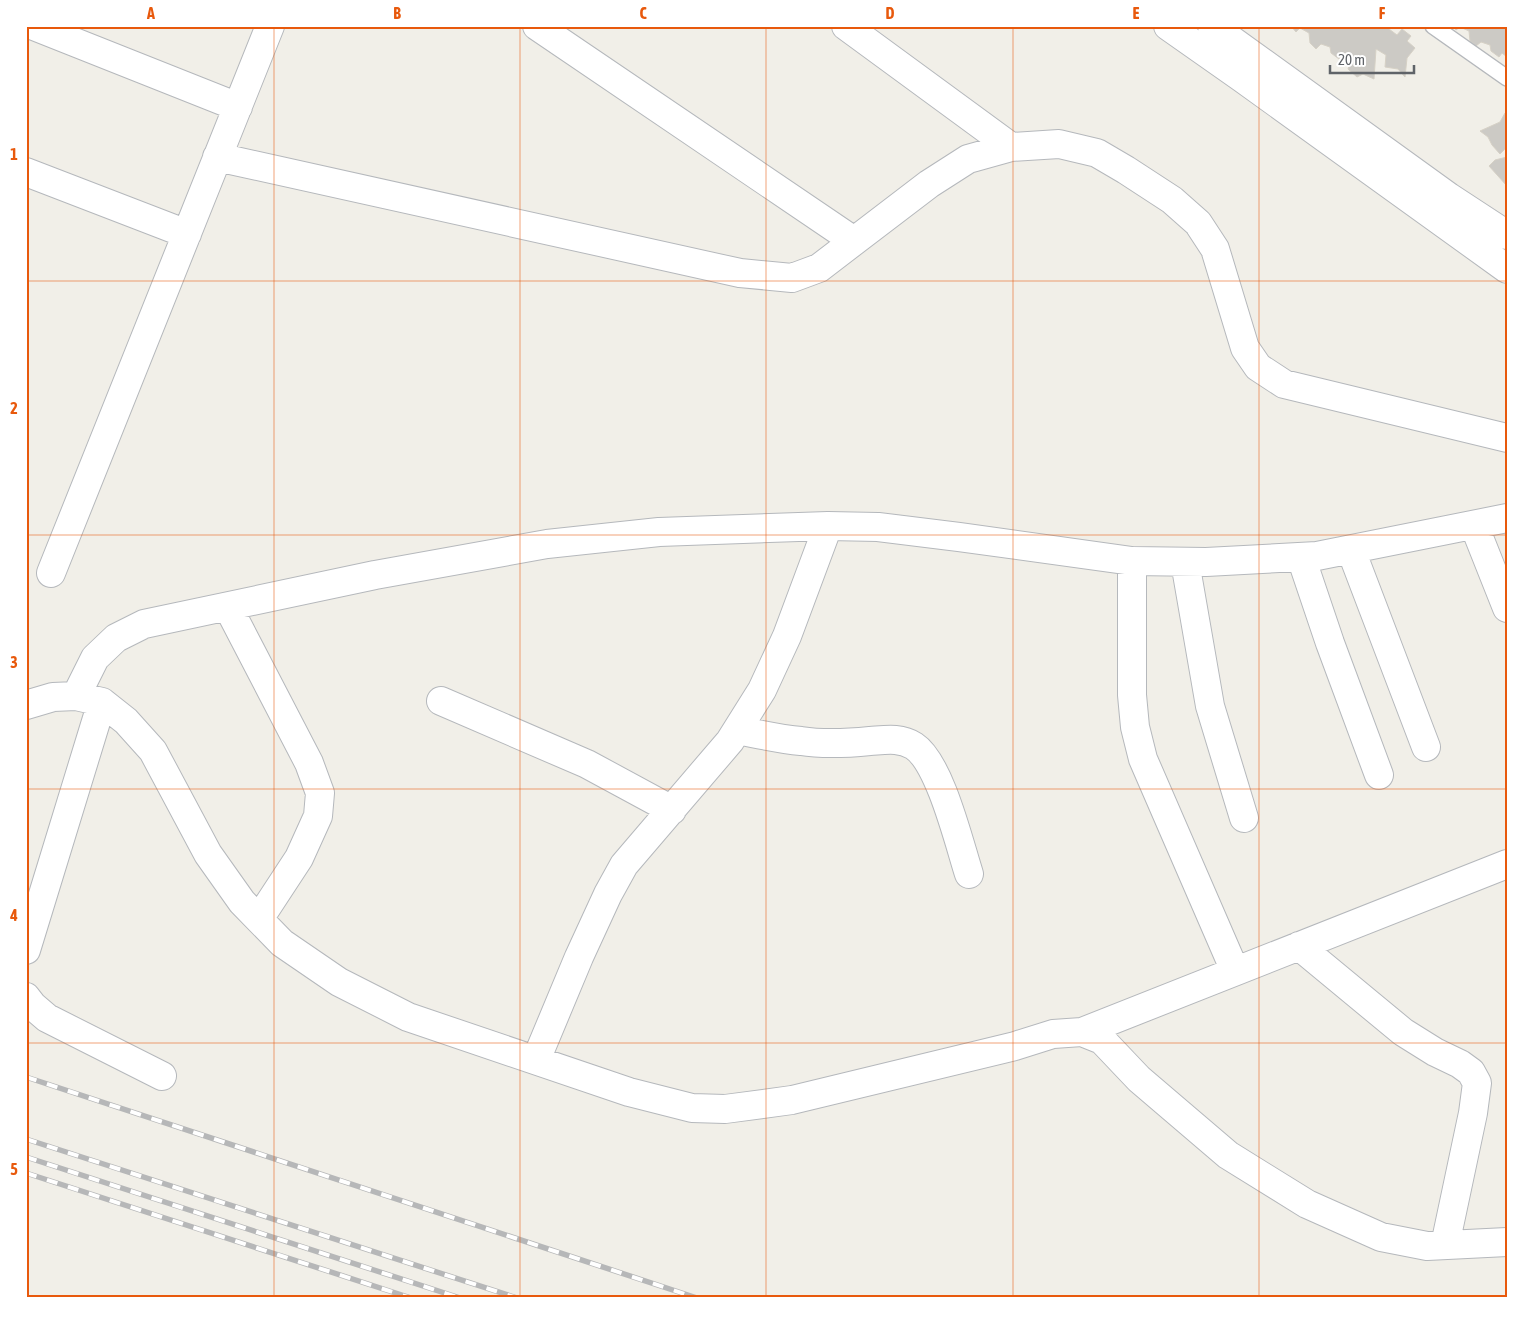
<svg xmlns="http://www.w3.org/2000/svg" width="1533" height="1324" font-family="'Asap Condensed',sans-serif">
  <rect width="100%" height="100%" fill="#f1efe8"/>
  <path fill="#cccac5" stroke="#d6d1c6" d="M1291,26h94l12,9 5,-6 9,7 -4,5 8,7 -8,10 -2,19 -7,-8 -13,-2 1,-12 -10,-6 -2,30 -11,-5 -6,3 -9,-8 3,-8 -9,-5 -3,3 -8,-6 -1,-6 -9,-3 -5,5 -6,-6 -1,-10 -9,-5 -4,4z
    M1453,26h54v31l-5,-4 -3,4 -8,-6 -1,-6 -9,-3 -5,4 -6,-5 -1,-10 -9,-4 -4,3z
    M1505,113l2,1v33l-7,7 -8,-9 -4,-8 -8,-6 20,-9z
    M1507,157v29l-18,-20 6,-6z"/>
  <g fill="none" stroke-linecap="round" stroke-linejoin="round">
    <defs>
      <path id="service" d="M1433,26l74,52"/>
      <path id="minor" d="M34,26l204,81
        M537,26l317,215
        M846,26l165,121
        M217,157l523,116 52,5 27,-10 110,-84 39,-25 43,-12 48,-3 38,9 29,17 46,30 26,23 17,26 30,99 13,19 26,17 223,54
        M26,172l161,62
        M1474,525l33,83
        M1351,550l75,197
        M1301,557l29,86 49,132
        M1132,561v134l3,32 8,32 92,212
        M1185,562l25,144 34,112
        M51,573l219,-547
        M228,607l81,156 11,30 -2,23 -19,42 -40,61
        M76,696l19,-38 21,-20 28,-14 231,-49 172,-31 112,-12 169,-6 50,1 81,10 173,24 74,1 111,-6 190,-38
        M441,701l146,63 85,46
        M26,705l27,-8 23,-1 26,6 24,19 27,30 55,103 34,48 40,41 57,39 69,35 221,75 63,16 33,1 67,-9 223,-54 38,-12 29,-2 20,8 37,39 89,76 79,49 74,33 46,9 80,-4
        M737,730c21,4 42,9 64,11 19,3 49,2 69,0 15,-1 30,-4 44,5 26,17 45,97 55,128
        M1299,946l104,86 32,20 25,12 11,8 6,11 -4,30 -28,132
        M26,950l76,-248
        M26,997l7,9 14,12 115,58
        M1082,1032l425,-168
        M536,1060l43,-103 29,-63 16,-29 106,-124 32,-51 25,-54 41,-110"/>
      <path id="tertiary" d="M1168,26l74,52 265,191
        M1212,26l237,171 58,38"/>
    </defs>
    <use href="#service" stroke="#b5b8bc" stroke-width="18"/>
    <use href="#minor" stroke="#b5b8bc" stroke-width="30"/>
    <use href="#tertiary" stroke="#b5b8bc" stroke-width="30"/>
    <use href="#service" stroke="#fff" stroke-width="15"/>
    <use href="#minor" stroke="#fff" stroke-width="28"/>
    <use href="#tertiary" stroke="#fff" stroke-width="28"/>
    <defs>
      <path id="rail" d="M26,1077l671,221
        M26,1139l491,159
        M26,1157l434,141
        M26,1173l385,125"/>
    </defs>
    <use href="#rail" stroke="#b6b7b8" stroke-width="5.5"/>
    <use href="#rail" stroke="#fff" stroke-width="4" stroke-dasharray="11" stroke-linecap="butt"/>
  </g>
  <path fill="none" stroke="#e8590c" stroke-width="1" stroke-opacity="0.55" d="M274,26v1272M520,26v1272M766,26v1272M1013,26v1272M1259,26v1272M26,281h1481M26,535h1481M26,789h1481M26,1043h1481"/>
  <rect width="1533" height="1324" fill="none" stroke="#ffffff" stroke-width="55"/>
  <path d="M1330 65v8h84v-8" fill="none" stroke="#5f6368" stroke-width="2.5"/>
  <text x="1338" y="65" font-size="15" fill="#5f6368" stroke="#ffffff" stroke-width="4" paint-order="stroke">20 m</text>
  <rect x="28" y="28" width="1478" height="1268" fill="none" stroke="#e8590c" stroke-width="2"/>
  <g font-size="16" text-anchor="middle" font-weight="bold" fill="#e8590c">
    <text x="151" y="19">A</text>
    <text x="397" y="19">B</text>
    <text x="643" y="19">C</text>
    <text x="890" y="19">D</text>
    <text x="1136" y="19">E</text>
    <text x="1382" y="19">F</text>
    <text x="14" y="160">1</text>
    <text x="14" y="414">2</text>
    <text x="14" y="668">3</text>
    <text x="14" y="921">4</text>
    <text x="14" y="1175">5</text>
  </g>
</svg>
